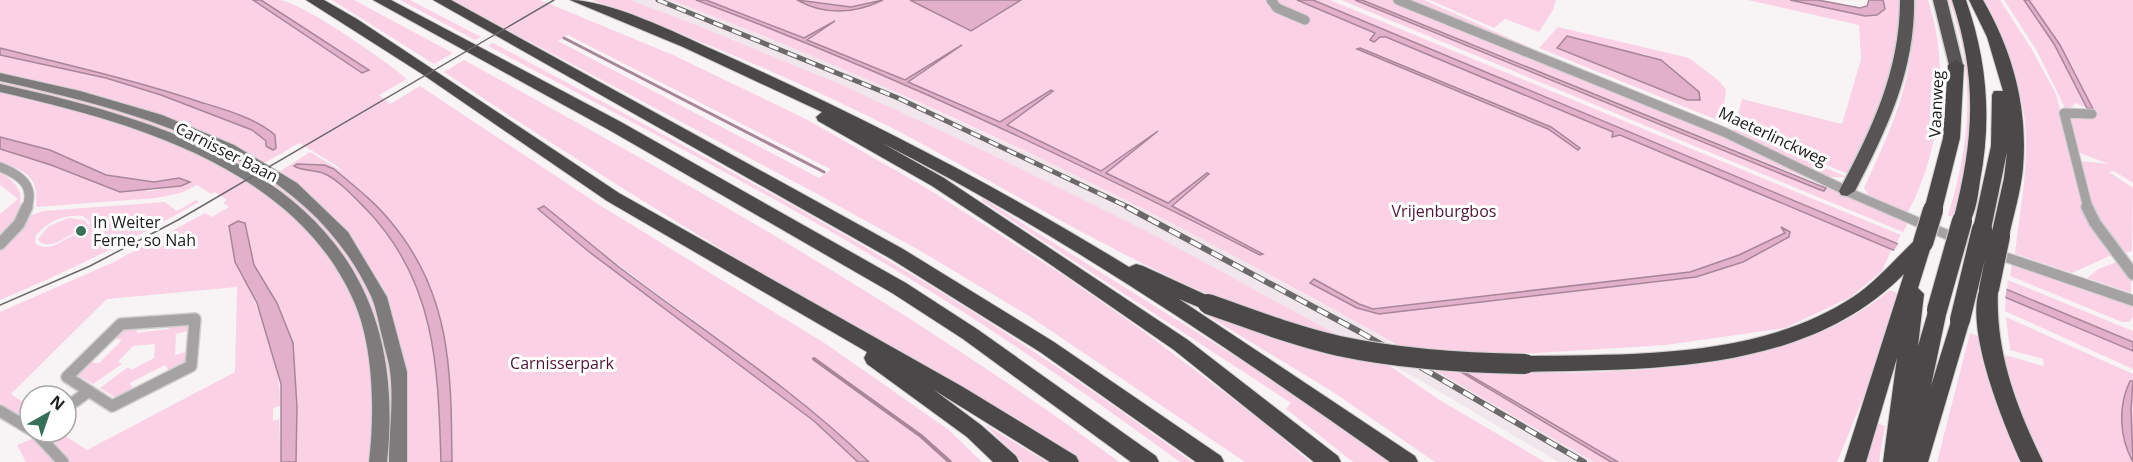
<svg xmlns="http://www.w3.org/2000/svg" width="2133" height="462" font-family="'Open Sans',sans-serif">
  <rect width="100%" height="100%" fill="#f8f4f6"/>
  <path fill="#f1e6eb" d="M630,0h41l44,17 141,57 198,91 158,79 142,77 240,141h-36l-135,-80 -169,-93 -261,-134 -197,-89z"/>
  <path fill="#fbd1e6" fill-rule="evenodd" d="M0,0h253l109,73 7,-3 -108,-70c6,0 13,0 19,0 25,4 106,61 127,79l-28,16 11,9 30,-18 178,118 228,140 123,86 33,32h-113c-90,-87 -198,-153 -295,-232l14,21 226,170 44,41h-406c-1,-89 0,-167 -61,-240 -16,-20 -37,-36 -57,-53l-33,1c7,1 16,1 22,3 15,6 32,25 43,36 70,73 72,157 75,253h-37l-27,-181 -101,-107 34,-22 35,21 -11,-9 -35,-21 -38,22 -118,-53 -143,-36v-21l106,23 55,17 91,35 14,11 1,-13c-88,-37 -174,-57 -267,-80z
    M332,0h22l99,53 -19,11z
    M400,0h10l71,37 -6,3z
    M451,0h89l133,55 135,65 125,72 127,81 79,55 126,95 45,39h-65l-216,-146 -105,-63 -116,-64zM568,35l262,134v1l-11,8 -261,-137z
    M592,0h38l71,27 141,58 151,70 163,81 171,93 50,28 61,42 107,63h-110l-102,-70 -130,-79 9,-17c-109,-47 -213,-112 -320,-168 -96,-49 -198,-90 -300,-128z
    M671,0h632l589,248 -10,23 -31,26 -66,31 -119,17 -145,9 -90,-3 -32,-5c-234,-132 -476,-251 -728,-346z
    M1313,0h17l571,235 -5,8z
    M1341,0h14l463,189 5,-4 -461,-185h30l321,131 195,92 -5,9z
    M1403,0h21l103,46 -3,2z
    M1430,0h126l-3,10 -14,22 -34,-13 -11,9z
    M1748,0h42l75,16 20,-7 -2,-9h18l-8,78 -43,97 -115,-49 7,-27 100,25 19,-65 -2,-34z
    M1911,0h17c22,65 13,152 -20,212l-38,-15 -6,-9c30,-65 54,-115 47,-188z
    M1949,0h4l12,37 9,82 -17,100 -9,-4c23,-72 28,-143 1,-215z
    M1983,0h17l31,48 25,46 24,95 34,65 -42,19 -57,-19c4,-38 12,-77 11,-115 0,-49 -25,-95 -43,-139z
    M2004,0h20l30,44 33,64 -12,-5 -4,5h-6l-28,-57z
    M2029,0h104v183l-19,-12 -5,1 24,16 -1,63 -11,3 -28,-41 -12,-52 28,3 -32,-12 -9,-37 28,1 -21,-44z
    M1558,27l131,31 29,22 8,9 -4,33 -183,-74zM1557,48l87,6 23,10 32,28 -7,9z
    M493,43c143,77 288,153 428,237 93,56 183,118 271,182h-12c-68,-50 -138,-99 -209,-145 -155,-100 -320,-185 -483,-271z
    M464,60c226,124 448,249 655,402h-42c-212,-128 -428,-251 -633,-390z
    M0,80l115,27 91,35 41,21 74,52 48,65 25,80 1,102h-13l3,-91 -10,-46 -16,-39 -21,-37 -29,-32 -19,-17 -117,-65 -89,-31 -84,-19z
    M0,91c135,30 305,80 360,222 18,47 13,100 14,149h-78l1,-55 -4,-64 -16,-40 -23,-38 -7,-36 -12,33c23,43 46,94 45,144l-7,2v13l6,-2 2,43h-212l-24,-26v-4h14l28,18 148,-78 2,-85 -130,12 -96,95 19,13v15l-30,-19v-91l114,-50 91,-49 7,4 17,-10 -6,-4 4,-3 -12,-8 -4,2 -14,-9 -16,8 -25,5 -120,9c3,-31 -10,-36 -36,-44v-14l149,42 37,-6 -80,-10 -56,-25 -50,-13z
    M1734,129l113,48h-21l-93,-45z
    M0,173c34,17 20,42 0,64v-23l18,-15 -18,-14z
    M982,198l336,210 76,54h-41l-67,-53 5,-6 -309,-202z
    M196,200l3,2c-65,37 -130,69 -199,98v-52l31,-33 12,-4 122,-9 12,9zM83,216l7,6 -6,17 -1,-7c-16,2 -32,24 -48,11l1,-8c13,-14 28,-21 47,-19z
    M69,218l16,2 4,7 -2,7 -2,-4c-17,1 -26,19 -44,13l-3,-4 11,-13z
    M2120,261l11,17v15l-44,-15 11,-9z
    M2012,263l120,41 1,13 -4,5h-7l-112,-46z
    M2008,280l125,51v11l-126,-53z
    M1890,290l7,3 -19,69 -41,100h-243l-161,-93c140,6 344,16 457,-79z
    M2006,297l127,54v18l-128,-58z
    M2006,317l127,57v88h-93l-39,-108 43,12 -1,-7 -33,-9z
    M188,321l-1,10 -11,3 -1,21 11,-3 -1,11 -16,8 -4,-6 -35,18 3,6 -17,9 -16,-10 28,-21 3,3 23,-12 1,-14 -22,2 -15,16 4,2 -29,20 -16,-9 12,-13 10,1 23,-23 -9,-2 11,-11 16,-2 -4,8 33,-4 3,-7z
    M1970,333l9,4 16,57 26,68h-84z
    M1877,423l8,3 -6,36h-14z
    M984,424l63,38h-25z
    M32,439l11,8 12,15h-29l-9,-17z"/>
  <path fill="#e2b0ca" stroke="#a88598" stroke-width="1.5" d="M253,0h8l108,70 -7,3z
    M696,0h10l98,38 31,-17 -28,19 98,40 57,-35 -54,37 92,40 51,-32 2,1 -46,34 94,46 57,-40 -52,42 62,30 39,-30 2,1 -37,32 91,48 -3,1c-184,-94 -371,-183 -564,-255z
    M797,0l54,7 32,-7c-29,14 -57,16 -86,0z
    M910,0h111l-50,31z
    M1297,0h16l820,342v9l-513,-216 -8,2 1,-5 -227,-95h-6l-6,5 -4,-2 5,-7z
    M1355,0h7l464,188 -2,3 -6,-2z
    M1790,0h28l42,8 7,-2 2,-6h14l2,9 -8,6 -12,1z
    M2024,0h5l31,45 33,64 -6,-1 -33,-64z
    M1567,36l94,24 38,32 1,8h-13l-130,-52z
    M0,48c67,17 134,32 200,54 23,7 56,16 75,33l1,13 -3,2 -7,-4v-5l-14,-11 -91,-35 -55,-17 -106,-23z
    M1360,48l191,79 29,21 -2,2 -30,-21 -191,-80z
    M0,137l50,13 56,25 48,7 25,-4 11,4 -9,4 -61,6 -69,-27 -51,-16z
    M297,164l27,1 10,4c20,17 41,33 57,53 61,73 60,151 61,240h-11c-3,-95 -5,-180 -74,-252 -12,-12 -27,-29 -42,-36 -10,-5 -21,-2 -31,-8z
    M544,206c25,20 50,41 75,61 84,64 174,121 250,195h-11l-44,-41 -226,-170 -50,-42z
    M238,221l7,2 9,42 23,38 16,40 4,64 -1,55h-15v-78l-24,-81 -22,-41 -6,-36z
    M1781,227l9,5 -1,5 -46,25 -47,15 -317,37 -22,-6 -47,-25 4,-4 45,25 14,5 317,-37 49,-17 46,-22z
    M1456,369l5,1 157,92h-7z
    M2130,381h3l-2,28 2,53c-14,-25 -15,-56 -3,-81z"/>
  <path fill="#f8f4f6" d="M1900,241l107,45 -2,14 -112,-48z"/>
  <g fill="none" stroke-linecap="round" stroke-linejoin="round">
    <path stroke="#a88598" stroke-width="3" d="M564,38l260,134"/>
    <path stroke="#a88598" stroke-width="4" d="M814,359l107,77 29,26"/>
    <defs>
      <path id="minor-far1" d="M1271,0l6,8 28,12
        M1398,0l326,132 123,59
        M0,167c20,8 35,18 27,41
        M2088,208l-24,-95 28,1"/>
      <path id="minor" d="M2087,207l8,16 38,51
        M0,244l19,-20 8,-17
        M195,319l-4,47 -79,40 -45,-29 54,-53z
        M74,402l15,-11
        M0,411l30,18
        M35,432l28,30"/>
      <path id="tertiary" d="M1847,187l122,52 2,3 -2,3h-10l-117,-51 -2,-3 2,-3z
        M1990,247l143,48v11l-148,-51 -2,-3z"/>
      <path id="secondary" d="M0,73l80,18 82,24 72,30 63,38 51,49 39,65 20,75v90h-18c0,-29 5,-62 1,-91 -1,-10 -5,-21 -7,-31 -4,-14 -6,-31 -12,-44 -65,-142 -232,-184 -371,-215z
        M0,84c210,46 415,119 387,378h-18c6,-50 5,-119 -17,-165 -60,-131 -224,-176 -352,-205z"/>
      <path id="trunk" d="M1900,0h14c1,71 -27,129 -59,191l-8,5 -6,-1 -2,-4c33,-62 61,-120 61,-191z
        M1933,0h14l16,65 -2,3 -5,1 -7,-4z"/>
      <path id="motorway" d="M306,0h18l33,19 262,174 344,194 113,69 3,6h-29l-116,-72 47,35 35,31 3,6h-26l-26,-25 -100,-73 -3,-6 3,-6 -260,-151 -185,-127z
        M373,0h18l230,122 285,161 71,46 179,127 3,6h-28l-168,-123 -71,-46 -283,-163z
        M433,0h18l452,249 151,93 167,114 3,6h-28l-156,-110 -149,-93z
        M570,0c40,0 106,33 144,50 143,64 282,135 415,217l7,-3 7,2 72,33 3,5 -3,5 -7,2 -29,-12 236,157 3,6h-28c-163,-115 -330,-229 -508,-319l62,35 244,162 150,116 3,6h-27l-140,-112 -133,-92 -109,-72 -114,-65 -2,-4 6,-5 -139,-65z
        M1952,0h14c21,60 26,118 14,181 -2,14 -4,32 -12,44h-12l-3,-4c21,-80 25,-142 -1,-221z
        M1969,0h14c30,52 45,108 40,168 -2,23 -9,45 -14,68l-3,5h-12l-3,-5 13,-58 3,-26 -16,77 -3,4h-12l-3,-4 18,-83 1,-51 2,-4h9l-16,-54z
        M1956,60l8,5 -4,73 -18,72 -9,6 -9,-6 19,-72 5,-73z
        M1923,237l6,1 3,5 -14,45 6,6 -6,52 12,-41 7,-2 7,2 3,5 -16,76 22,-71 7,-2 7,2 3,5 -42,142h-45l14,-104 -31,104h-22l60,-188c-98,99 -249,95 -379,98l-7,-2 -3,-6 3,-6 7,-2c109,-2 233,3 328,-59 24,-16 43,-39 64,-59z
        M1989,282l7,2 2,5c-3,63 18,117 45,173h-22c-17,-37 -60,-140 -39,-178z"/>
    </defs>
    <use href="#minor-far1" stroke="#d1ced0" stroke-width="11"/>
    <use href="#minor" stroke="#d1ced0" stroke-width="14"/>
    <use href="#tertiary" stroke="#d1ced0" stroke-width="2"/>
    <use href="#secondary" stroke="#d1ced0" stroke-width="2"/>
    <use href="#trunk" stroke="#d1ced0" stroke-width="3"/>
    <use href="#motorway" stroke="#d1ced0" stroke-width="2"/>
    <use href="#minor-far1" stroke="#a4a2a3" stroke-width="9"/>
    <use href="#minor" stroke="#a4a2a3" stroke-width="11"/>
    <use href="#tertiary" fill="#a4a2a3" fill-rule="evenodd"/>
    <use href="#secondary" fill="#7d7b7c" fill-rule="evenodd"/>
    <use href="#trunk" fill="#565454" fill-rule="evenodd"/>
    <use href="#motorway" fill="#4b4849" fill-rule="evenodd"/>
    <path stroke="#6b696a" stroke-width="1.5" d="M0,305l90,-39 88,-46 376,-220"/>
    <defs>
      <path id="rail-far1" d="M658,0l240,98 232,110"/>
      <path id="rail" d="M1127,207l233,125 224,130"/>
    </defs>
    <use href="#rail-far1" stroke="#6b696a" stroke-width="5"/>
    <use href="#rail" stroke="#6b696a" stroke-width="6"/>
    <use href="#rail-far1" stroke="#fff" stroke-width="3" stroke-dasharray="10" stroke-linecap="butt"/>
    <use href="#rail" stroke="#fff" stroke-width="4" stroke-dasharray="12" stroke-linecap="butt"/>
    <defs>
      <path id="motorway-bridge" d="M1923,243l10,-33
        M1989,289l11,-53
        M1208,304c43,15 86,32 131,42 61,13 124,17 186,18
        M1937,310l25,-89
        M1960,320l22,-91"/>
    </defs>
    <use href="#motorway-bridge" stroke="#d1ced0" stroke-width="22" stroke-linecap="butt"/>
    <use href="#motorway-bridge" stroke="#4b4849" stroke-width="20"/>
  </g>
  <circle fill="#367059" stroke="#fff" stroke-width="2" cx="81" cy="231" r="6"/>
  <g text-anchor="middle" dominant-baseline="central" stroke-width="6" stroke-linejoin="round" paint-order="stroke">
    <g font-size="16" fill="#222122" stroke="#fff">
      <text transform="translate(1936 104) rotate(-87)">Vaanweg</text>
      <text transform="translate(1773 136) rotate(25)">Maeterlinckweg</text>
      <text transform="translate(227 152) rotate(27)">Carnisser Baan</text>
    </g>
    <g font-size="16" fill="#4f1439" stroke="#fff">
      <text x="1444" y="211">Vrijenburgbos</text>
      <text x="562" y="363">Carnisserpark</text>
    </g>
    <g font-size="16" fill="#222122" stroke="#fff" text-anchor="start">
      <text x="93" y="222">In Weiter<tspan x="93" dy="18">Ferne, so Nah</tspan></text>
    </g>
  </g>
  <g transform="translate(48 414) rotate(40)"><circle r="28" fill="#ffffff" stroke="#a7a6a7" stroke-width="1.5"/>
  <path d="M0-4.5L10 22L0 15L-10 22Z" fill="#367059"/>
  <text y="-9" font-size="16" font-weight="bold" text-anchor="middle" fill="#222122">N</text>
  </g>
</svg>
